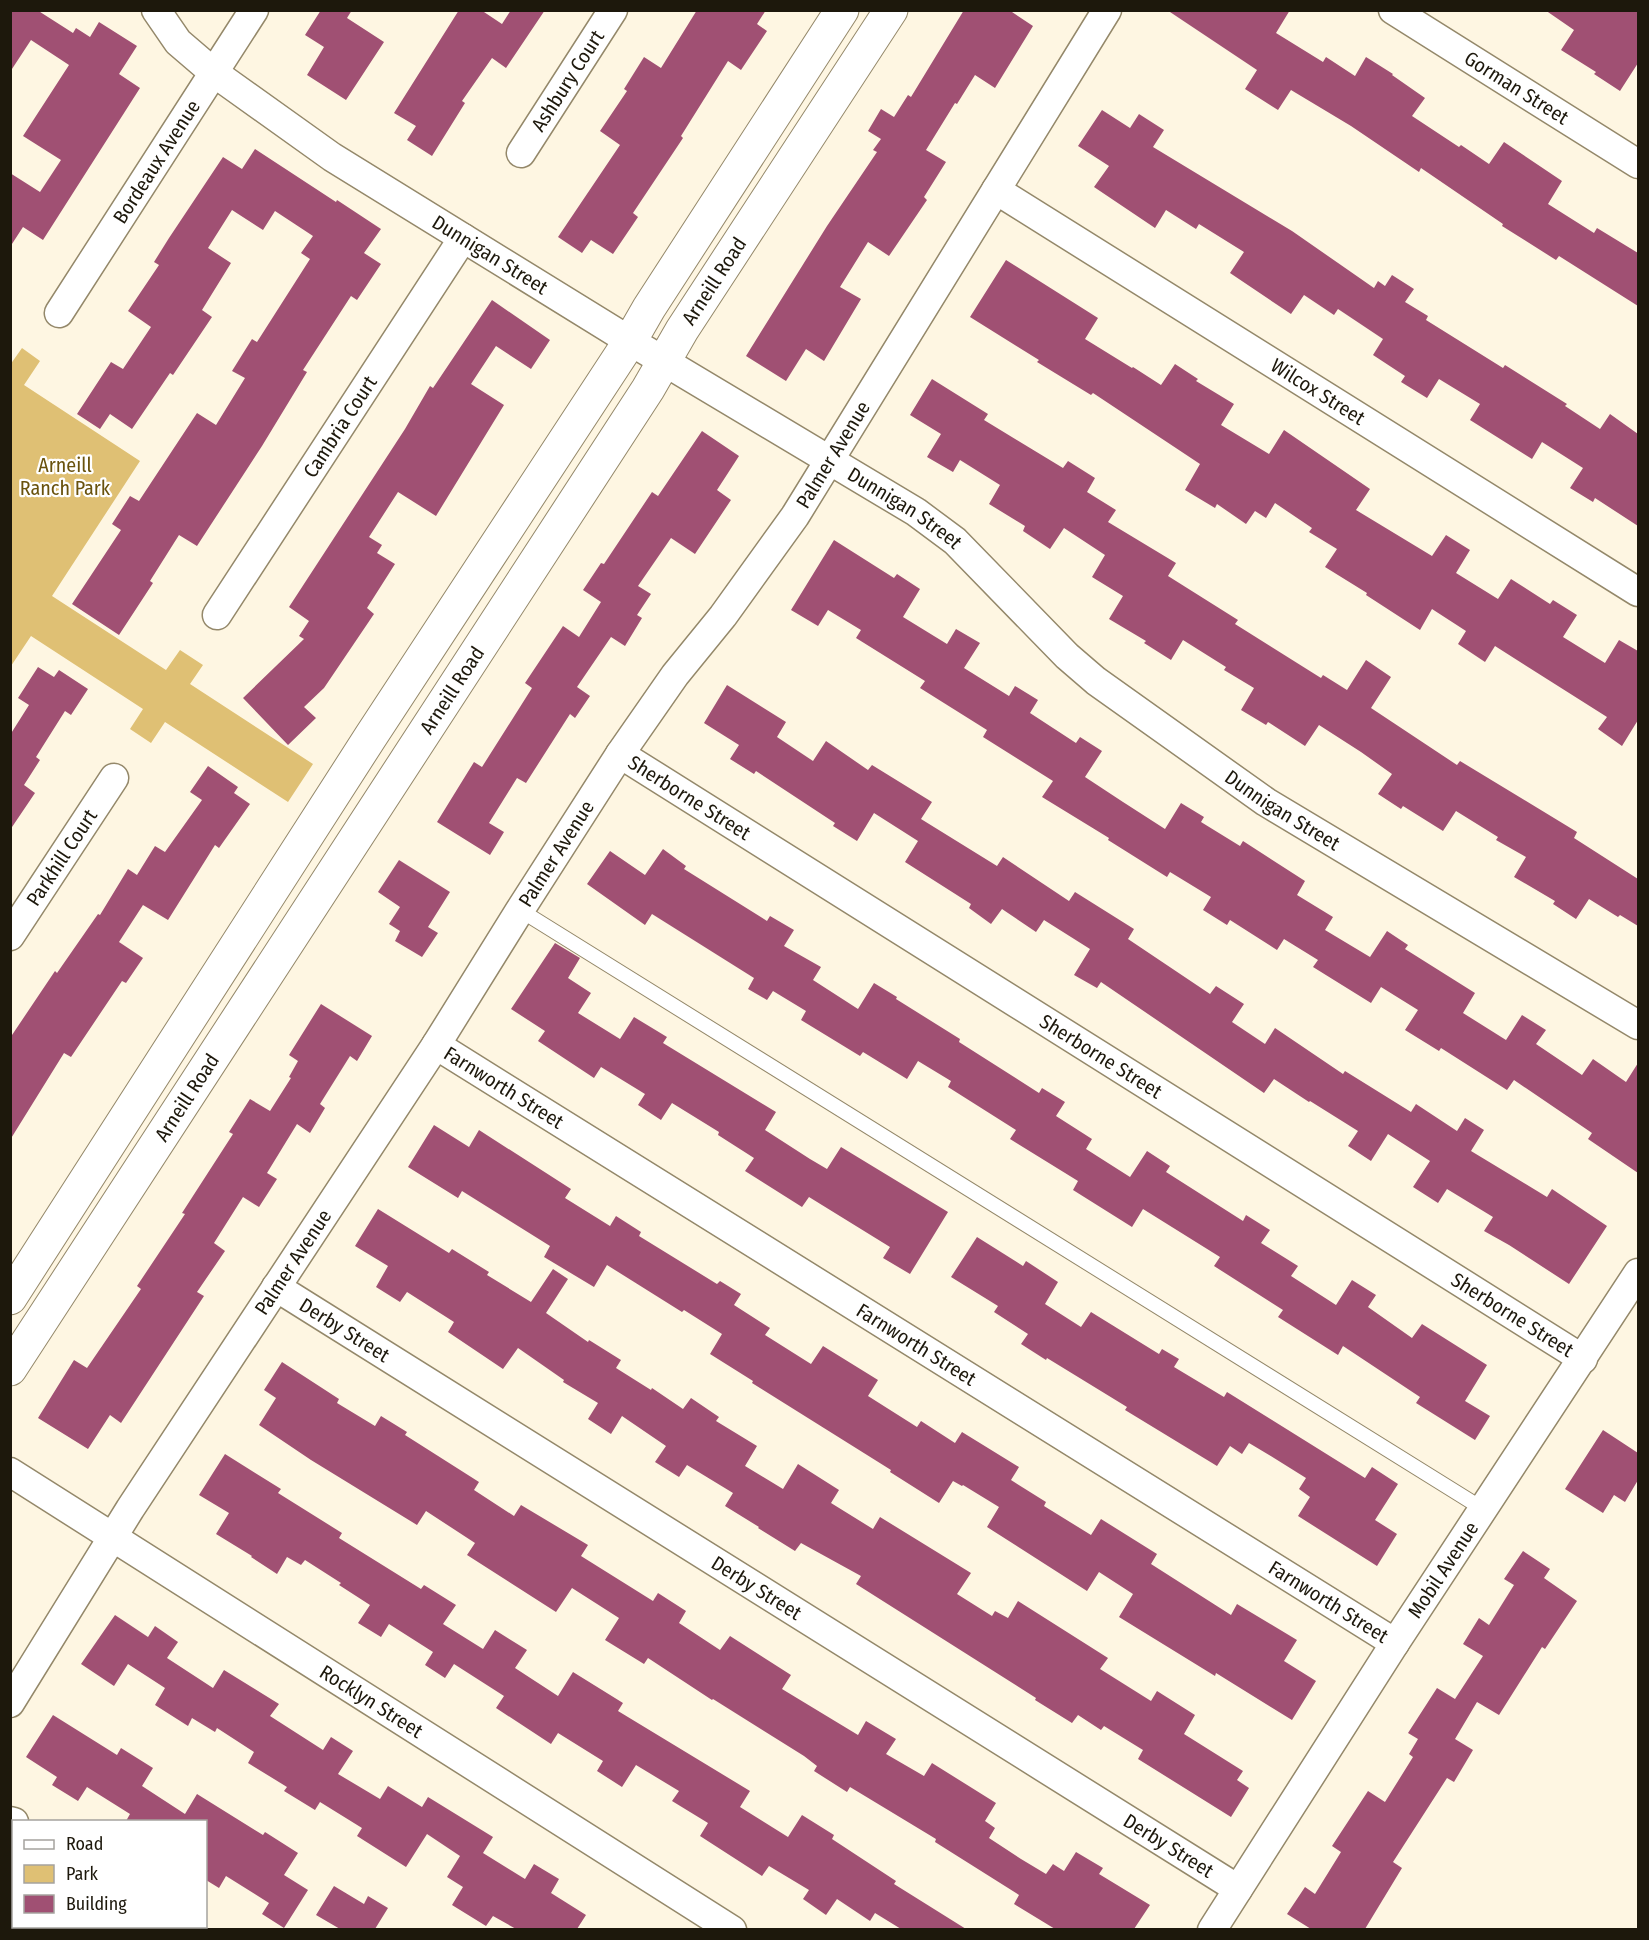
<svg xmlns="http://www.w3.org/2000/svg" width="1649" height="1940" font-family="'Fira Sans Condensed',sans-serif">
  <rect width="100%" height="100%" fill="#fef6e2"/>
  <path fill="#dfc074" d="M22,348l18,13 -16,24 116,76 -88,135 114,74 14,-20 23,15 -13,19 123,80 -25,38 -123,-80 -14,21 -21,-14 13,-20 -112,-73 -20,30 -1,-301z"/>
  <path fill="#a05073" d="M10,10h27l36,23 3,-5 14,9 9,-15 38,24 -18,28 21,14 -97,152 -20,-13 -13,20v-74l30,19 21,-32 -38,-24 46,-71 -38,-25 -21,32z
    M321,10h31l-5,8 37,24 -38,58 -39,-25 17,-28 -19,-12z
    M459,10h22l21,14 9,-14h34l-39,58 -14,-10 -30,43 3,2 -33,53 -25,-16 9,-14 -22,-13z
    M697,10h69l-9,14 10,7 -26,39 -13,-9 -47,75 2,2 -50,75 5,4 -25,37 -22,-14 -9,13 -24,-16 62,-92 -20,-14 27,-40 -3,-2 20,-32 17,11z
    M964,10h45l24,16 -38,62 -20,-13 -18,29 -2,-1 -29,47 20,12 -22,35 3,3 -38,56 -21,-14 -28,45 21,12 -37,62 -18,-12 -20,32 -40,-25 81,-130 50,-74 -4,-2 8,-11 -13,-8 13,-22 13,8 14,-22 3,2z
    M1167,10h123l-14,23 47,29 3,-5 29,19 11,-19 27,17 -1,1 33,23 -13,18 47,31 2,-2 28,19 15,-22 58,39 -14,23 46,29 3,-5 41,25v53l-79,-50 -3,4 -54,-34 1,-2 -82,-56 -2,4 -68,-46 -60,-36 -13,20 -33,-21 12,-19z
    M1545,10h93v53l-18,28 -26,-17 2,-2 -35,-22 13,-20z
    M1102,110l28,18 9,-14 25,16 -11,17 139,84 82,57 4,-7 7,5 7,-11 22,14 -9,13 23,14 -2,4 77,48 2,-3 62,39 -2,2 35,23 10,-15 28,20v92l-43,-28 -2,4 -23,-14 13,-20 -41,-26 -10,17 -62,-39 10,-16 -41,-25 -12,19 -26,-16 4,-6 -32,-21 10,-16 -45,-30 -4,6 -30,-20 -13,19 -61,-41 14,-21 -45,-28 -3,5 -30,-19 -11,18 -61,-41 15,-21 -31,-20z
    M255,149l81,53 1,-2 44,29 -17,24 17,11 -24,36 -6,-4 -48,74 4,2 -45,74 -65,100 -18,-11 -29,46 3,2 -34,52 -47,-31 49,-74 -9,-6 18,-28 9,5 58,-88 19,12 29,-47 -13,-7 20,-32 5,3 53,-83 -9,-6 12,-17 -38,-25 -12,19 -31,-20 -24,38 23,15 -29,47 10,7 -39,58 -3,-2 -38,56 -22,-15 -10,15 -23,-15 34,-52 12,7 28,-42 -23,-16 31,-46 -5,-3 15,-24 54,-81 19,12z
    M1006,260l92,58 -13,21 47,29 1,-1 28,18 14,-21 23,15 -2,2 38,23 -13,21 48,29 15,-24 86,59 -14,21 76,46 14,-21 24,15 -14,23 42,26 13,-20 39,25 3,-4 24,15 -14,22 42,26 14,-23 19,11v69l-16,26 -24,-17 9,-12 -112,-71 -10,16 -27,-18 8,-13 -34,-22 -12,21 -54,-35 1,-2 -42,-26 12,-18 -28,-17 3,-4 -37,-25 -9,15 -11,-7 -9,13 -29,-20 -2,4 -30,-18 15,-26 -107,-71 -2,2 -54,-33 2,-2 -69,-43z
    M492,300l58,40 -19,29 -35,-23 -25,38 33,21 -68,111 -38,-24 -29,45 13,8 -5,8 18,11 -28,44 7,6 -50,74 -20,19 12,11 -28,27 -45,-47 61,-59 -5,-3 10,-15 -20,-14 116,-178 25,-43 3,2z
    M932,379l56,35 -4,6 79,48 5,-7 27,17 -8,14 29,18 -8,12 68,41 -8,13 70,44 -3,4 86,54 2,-3 24,15 19,-30 25,17 -20,31 86,57 3,-4 117,71 -3,6 64,41v47l-18,-11 -2,2 -29,-18 -13,20 -23,-15 2,-3 -41,-24 12,-20 -30,-17 2,-3 -42,-26 -13,20 -40,-25 -2,3 -23,-15 14,-20 -31,-22 -42,-27 -14,21 -37,-24 -2,3 -25,-15 13,-22 -30,-18 2,-3 -43,-27 -12,20 -27,-17 2,-2 -37,-22 14,-23 -31,-19 13,-22 -41,-27 -14,21 -27,-18 2,-5 -36,-22 11,-19 -40,-25 -7,12 -26,-15 14,-23 -31,-19z
    M702,431l37,25 -22,34 14,10 -36,54 -24,-16 -33,48 13,8 -14,21 5,3 -17,28 -14,-9 -34,50 13,9 -15,22 -5,-4 -44,69 -9,-5 -28,45 15,9 -14,23 -53,-33 37,-60 8,5 50,-79 -7,-5 38,-57 16,11 22,-35 -18,-12 18,-27 3,1 48,-72 6,4z
    M834,540l60,38 3,-4 23,15 -17,28 44,27 9,-15 24,14 -16,25 45,28 6,-10 23,14 -8,13 46,30 4,-6 22,14 -17,26 38,25 42,27 16,-26 23,14 -3,5 39,24 3,-5 62,40 -8,14 36,22 -8,13 45,27 17,-26 21,14 -3,4 70,44 -12,20 43,27 16,-25 24,15 -10,14 46,31 11,-16 33,23 12,-19v110l-50,-34 4,-6 -78,-53 -7,10 -66,-42 -2,3 -34,-21 13,-20 -37,-23 -10,16 -58,-36 5,-7 -34,-21 -7,11 -47,-30 -3,5 -24,-15 8,-13 -41,-25 -3,5 -59,-37 1,-2 -67,-41 11,-16 -70,-44 4,-7 -67,-42 5,-7 -69,-43 5,-8 -33,-20 -10,16 -27,-16z
    M38,667l16,10 5,-7 29,19 -17,26 -6,-4 -29,46 4,3 -16,25 11,8 -25,37v-95l19,-30 -11,-7z
    M727,685l59,37 -9,15 36,24 13,-20 42,29 4,-5 60,37 -11,17 76,47 6,-9 66,44 6,-9 59,37 -6,10 82,55 6,-8 28,18 -12,18 33,22 10,-16 68,46 2,-3 66,41 5,-8 41,27 8,-13 19,12 -13,21 76,46 5,-8 55,37 -38,58 -60,-39 -25,-14 9,-14 -46,-28 -9,14 -25,-16 17,-26 -42,-27 -17,27 -23,-15 10,-15 -48,-30 -1,1 -35,-23 -10,14 -163,-111 -4,6 -23,-13 16,-26 -46,-29 -8,12 -34,-23 -11,15 -22,-16 2,-4 -66,-42 13,-21 -44,-28 -17,28 -24,-15 2,-3 -79,-52 -2,3 -24,-15 9,-14 -35,-22z
    M208,766l30,21 -4,6 16,11 -31,44 -4,-3 -47,75 -25,-15 -24,37 24,16 -17,25 -4,-2 -51,76 -7,-4 -54,87v-102l45,-67 2,2 41,-59 2,1 28,-46 9,6 18,-29 10,6 37,-52 -12,-8z
    M663,849l23,17 -2,3 83,52 3,-5 24,14 -10,16 37,21 -8,13 45,29 16,-26 23,14 -1,2 64,40 -1,3 80,51 3,-5 23,14 -9,14 36,23 -6,10 44,28 17,-26 23,15 -4,6 77,49 3,-6 24,15 -9,13 37,23 -7,10 45,29 16,-25 24,15 -8,12 44,31 10,-14 65,41 -22,36 25,15 -15,24 -59,-37 4,-6 -77,-51 -5,9 -60,-38 5,-7 -69,-44 6,-9 -77,-48 -11,18 -59,-37 5,-9 -68,-42 6,-9 -68,-43 3,-6 -33,-20 -11,18 -44,-27 -3,4 -59,-36 5,-9 -33,-20 -6,9 -19,-11 6,-11 -102,-64 -7,11 -58,-41 23,-33 35,24z
    M399,860l51,32 -22,35 10,6 -16,24 -27,-16 5,-10 -11,-7 11,-17 -22,-15z
    M555,943l25,15 -12,20 23,15 -13,20 42,26 14,-22 33,20 -4,6 113,69 -11,18 45,29 17,10 14,-22 107,65 -38,62 -27,-16 7,-11 -81,-50 -7,10 -57,-36 9,-13 -36,-23 1,-3 -47,-29 -11,17 -23,-15 7,-11 -44,-27 -7,11 -56,-37 7,-10 -34,-22z
    M321,1004l51,32 -15,25 -7,-5 -30,48 5,4 -15,25 -13,-9 -30,49 10,6 -18,28 -16,-10 -29,46 11,8 -28,41 7,4 -83,127 -11,-8 -22,34 -50,-31 36,-58 13,8 54,-79 -4,-3 48,-72 -3,-1 51,-79 -4,-2 21,-33 20,12 21,-33 -2,-1 9,-16 -9,-6z
    M434,1125l35,22 10,-17 92,59 -6,9 45,28 6,-10 25,16 -2,4 78,48 3,-3 21,13 -7,11 36,23 -5,7 46,29 12,-18 55,34 -10,16 49,31 4,-6 34,22 7,-11 57,35 -8,13 35,22 -2,4 47,29 10,-16 56,35 -6,10 80,51 6,-11 60,36 -13,21 32,20 -24,39 -76,-47 -1,3 -96,-59 14,-23 -34,-22 -12,19 -100,-64 12,-20 -36,-22 -1,1 -9,-5 -14,22 -49,-31 1,-2 -139,-87 1,-2 -43,-27 12,-20 -38,-24 -2,2 -75,-47 -13,22 -50,-30 6,-11 -88,-55 -4,7 -50,-31z
    M378,1209l71,44 3,-4 37,23 -2,3 44,27 22,-33 15,10 -22,34 42,29 1,-2 32,20 -5,8 35,22 1,-2 31,21 8,-11 28,19 -3,4 41,25 -12,20 38,23 15,-25 41,26 -8,13 42,26 7,-12 91,56 -14,21 35,22 3,-5 13,7 10,-17 90,57 -8,11 51,32 6,-10 38,24 -11,19 59,37 -6,9 12,8 -18,29 -93,-58 5,-9 -39,-24 -3,4 -23,-15 -6,8 -37,-23 1,-2 -180,-114 5,-8 -60,-33 -6,8 -37,-23 1,-1 -34,-21 8,-13 -46,-28 -8,12 -24,-15 11,-16 -44,-30 -11,18 -23,-15 10,-16 -35,-21 1,-2 -46,-32 -15,21 -55,-37 6,-10 -47,-30 -7,10 -24,-15 12,-21 -33,-20z
    M977,1237l46,29 3,-5 32,21 -13,22 36,23 10,-15 68,42 3,-5 17,10 -5,8 50,30 3,-5 138,86 7,-11 26,17 -23,36 22,14 -20,32 -79,-50 12,-19 -11,-8 7,-11 -32,-20 -25,-15 -7,11 -12,-8 -13,20 -92,-56 2,-3 -80,-49 -1,2 -25,-16 7,-10 -34,-22 4,-6 -47,-29z
    M282,1362l57,37 -2,4 38,23 6,-10 26,16 -2,3 74,47 -5,8 40,26 7,-11 67,40 -7,11 72,45 5,-8 28,18 -7,12 41,27 10,-14 61,39 -9,14 76,46 8,-14 30,18 -10,15 38,22 8,-13 64,40 -11,18 10,7 -6,10 32,21 25,15 7,-10 11,7 12,-19 27,16 -4,6 51,31 -16,24h-79l-41,-25 5,-9 -84,-53 1,-3 -86,-52 -3,5 -33,-21 3,-5 -13,-10 -91,-57 -1,1 -64,-42 -4,6 -39,-24 14,-22 -47,-30 -16,24 -89,-57 8,-12 -49,-32 -9,14 -106,-65 -52,-35 17,-27 -12,-8z
    M1603,1430l35,23v27l-13,22 -11,-7 -11,18 -38,-24z
    M225,1454l56,35 -3,4 64,40 -3,5 82,51 3,-4 32,20 -13,19 40,25 12,-19 32,20 -12,18 43,28 15,-24 50,31 -5,8 132,80 -10,16 48,30 14,-22 32,20 -2,4 64,42 -2,3 72,45h-65l-26,-16 -5,8 -33,-22 -11,16 -23,-16 6,-9 -40,-24 -7,10 -62,-40 8,-13 -36,-22 7,-10 -43,-26 -14,22 -25,-16 6,-10 -45,-28 -7,11 -55,-36 8,-12 -50,-32 -9,14 -20,-13 8,-13 -44,-28 -8,13 -23,-14 12,-18 -31,-20 2,-2 -36,-23 -4,5 -14,-8 -10,17 -26,-17 1,-1 -36,-22 13,-21 -30,-18z
    M1523,1551l27,18 -6,9 33,23 -32,48 -3,-2 -43,68 -22,-13 -22,37 18,11 -19,32 -7,-4 -54,84 9,6 -37,61h-54l-24,-15 18,-27 10,7 26,-42 -9,-6 36,-55 17,11 28,-45 -4,-3 9,-15 -10,-6 29,-45 18,11 28,-43 -20,-12 16,-26 10,7 25,-40 -10,-6z
    M115,1615l33,22 7,-11 23,16 -11,16 46,30 11,-18 55,34 -9,12 53,34 8,-13 22,14 -15,23 42,25 8,-13 34,21 6,-10 65,40 -10,16 42,26 9,-15 25,15 -8,14 35,22 -9,14h-61l-23,-13 -7,10 -34,-21 11,-18 -16,-10 13,-21 -33,-22 -21,33 -49,-31 5,-8 -42,-26 -5,8 -31,-19 3,-4 -39,-24 6,-11 -37,-24 -2,4 -23,-14 -4,8 -33,-21 10,-17 -37,-24 -14,22 -33,-22z
    M53,1715l64,40 4,-7 32,20 -11,18 43,28 12,-20 66,41 2,-3 33,21 -14,22 24,15 -24,38 -22,-14 7,-11 -43,-27 -7,12 -13,-8v-59h-80l4,-7 -43,-27 -9,14 -26,-16 5,-8 -31,-20z
    M334,1886l30,18 4,-8 20,12 -13,21h-35l-24,-14z"/>
  <g fill="none" stroke-linecap="round" stroke-linejoin="round">
    <defs>
      <path id="lane" d="M520,910l963,599"/>
      <g id="street">
        <path id="s1" d="M156,10l22,32 35,30 119,85 298,184 286,171 39,29 112,115 29,25 170,121 372,223"/>
        <path id="s2" d="M1393,10l245,154"/>
        <path id="s3" d="M521,153l92,-143"/>
        <path id="s4" d="M996,190l642,402"/>
        <path id="s5" d="M59,313l195,-303"/>
        <path id="s6" d="M217,615l246,-377"/>
        <path id="s7" d="M620,754l963,605"/>
        <path id="s8" d="M10,936l104,-158"/>
        <path id="s9" d="M436,1045l959,598"/>
        <path id="s10" d="M276,1287l962,602"/>
        <path id="s11" d="M10,1472l722,458"/>
        <path id="s12" d="M10,1703l120,-194 306,-464 84,-135 100,-156 55,-79 48,-59 72,-100 312,-506"/>
        <path d="M10,1821l4,1"/>
        <path d="M180,1926l5,4"/>
        <path id="s13" d="M1212,1930l183,-287 243,-370"/>
      </g>
      <g id="secondary">
        <path d="M10,1298l361,-562 259,-395 19,-33 193,-298"/>
        <path id="s14" d="M10,1369l638,-980 34,-59 209,-320"/>
      </g>
    </defs>
    <use href="#lane" stroke="#94886a" stroke-width="16"/>
    <use href="#street" stroke="#94886a" stroke-width="31"/>
    <use href="#secondary" stroke="#94886a" stroke-width="35"/>
    <use href="#lane" stroke="#fff" stroke-width="14"/>
    <use href="#street" stroke="#fff" stroke-width="28"/>
    <use href="#secondary" stroke="#fff" stroke-width="33"/>
  </g>
  <g text-anchor="middle" dominant-baseline="central" stroke-width="4.5" stroke-linejoin="round" paint-order="stroke">
    <g font-size="20" fill="#1d180c" stroke="#fff">
      <text stroke="none"><textPath href="#s3" startOffset="86">Ashbury Court</textPath></text>
      <text stroke="none"><textPath href="#s2" startOffset="146">Gorman Street</textPath></text>
      <text stroke="none"><textPath href="#s5" startOffset="180">Bordeaux Avenue</textPath></text>
      <text stroke="none"><textPath href="#s1" startOffset="417">Dunnigan Street</textPath></text>
      <text stroke="none"><textPath href="#s14" startOffset="1296">Arneill Road</textPath></text>
      <text stroke="none"><textPath href="#s4" startOffset="380">Wilcox Street</textPath></text>
      <text stroke="none"><textPath href="#s6" startOffset="225">Cambria Court</textPath></text>
      <text stroke="none"><textPath href="#s12" startOffset="1496">Palmer Avenue</textPath></text>
      <text stroke="none"><textPath href="#s1" startOffset="903">Dunnigan Street</textPath></text>
      <text stroke="none"><textPath href="#s14" startOffset="810">Arneill Road</textPath></text>
      <text stroke="none"><textPath href="#s7" startOffset="82">Sherborne Street</textPath></text>
      <text stroke="none"><textPath href="#s1" startOffset="1389">Dunnigan Street</textPath></text>
      <text stroke="none"><textPath href="#s12" startOffset="1010">Palmer Avenue</textPath></text>
      <text stroke="none"><textPath href="#s8" startOffset="94">Parkhill Court</textPath></text>
      <text stroke="none"><textPath href="#s7" startOffset="568">Sherborne Street</textPath></text>
      <text stroke="none"><textPath href="#s9" startOffset="80">Farnworth Street</textPath></text>
      <text stroke="none"><textPath href="#s14" startOffset="324">Arneill Road</textPath></text>
      <text stroke="none"><textPath href="#s12" startOffset="524">Palmer Avenue</textPath></text>
      <text stroke="none"><textPath href="#s7" startOffset="1054">Sherborne Street</textPath></text>
      <text stroke="none"><textPath href="#s10" startOffset="81">Derby Street</textPath></text>
      <text stroke="none"><textPath href="#s9" startOffset="566">Farnworth Street</textPath></text>
      <text stroke="none"><textPath href="#s13" startOffset="428">Mobil Avenue</textPath></text>
      <text stroke="none"><textPath href="#s10" startOffset="567">Derby Street</textPath></text>
      <text stroke="none"><textPath href="#s9" startOffset="1052">Farnworth Street</textPath></text>
      <text stroke="none"><textPath href="#s11" startOffset="428">Rocklyn Street</textPath></text>
      <text stroke="none"><textPath href="#s10" startOffset="1053">Derby Street</textPath></text>
    </g>
    <g font-size="20" fill="#69520d" stroke="#fff">
      <text x="65" y="465">Arneill<tspan x="65" dy="23">Ranch Park</tspan></text>
    </g>
  </g>
  <rect width="1649" height="1940" fill="none" stroke="#1d180c" stroke-width="24"/>
  <rect x="12" y="1820" width="195" height="108" fill="#ffffff" stroke="#a5a39e" stroke-width="1.5"/>
  <rect x="24" y="1840" width="30" height="9" fill="#ffffff" stroke="#a5a39e" stroke-width="1.5"/>
  <text x="66" y="1850" font-size="18" fill="#1d180c">Road</text>
  <rect x="24" y="1865" width="30" height="18" fill="#dfc074" stroke="#a5a39e" stroke-width="1.5"/>
  <text x="66" y="1880" font-size="18" fill="#1d180c">Park</text>
  <rect x="24" y="1895" width="30" height="18" fill="#a05073" stroke="#a5a39e" stroke-width="1.5"/>
  <text x="66" y="1910" font-size="18" fill="#1d180c">Building</text>
</svg>
